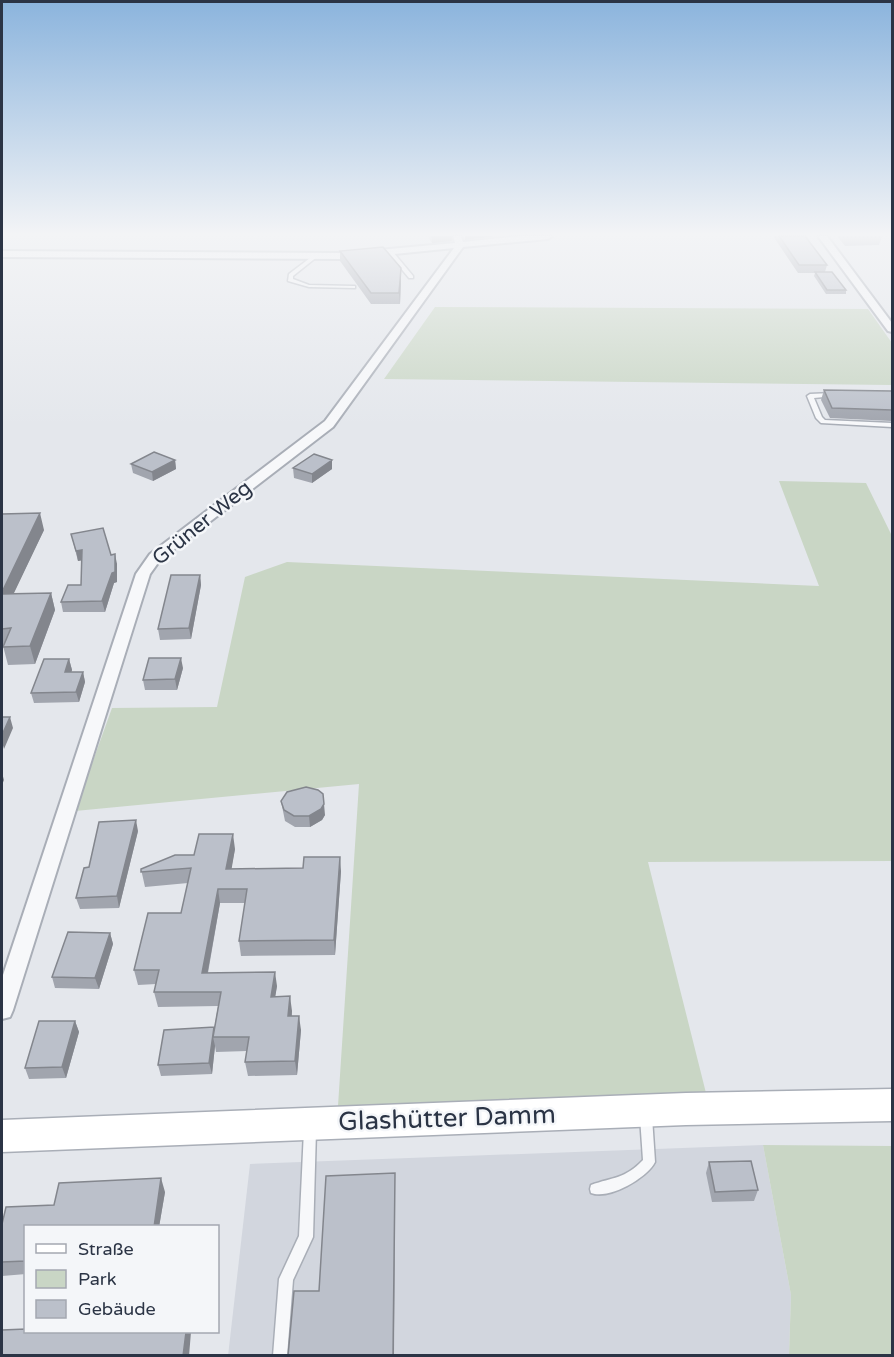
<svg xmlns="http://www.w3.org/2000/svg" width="894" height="1357" font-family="'Varela Round',sans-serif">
  <rect width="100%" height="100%" fill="#e4e7ec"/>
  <path fill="#d2d6de" d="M763,1145l28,150 -2,60 -561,1 22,-192z"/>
  <path fill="#c9d6c5" d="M435,307l433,2 24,34v42l-508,-6z
    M779,481l87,2 26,53v325l-244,1 58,231 -368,13 21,-322 -284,27 37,-103 105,-1 28,-130 42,-15 532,24z
    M763,1145l129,1v209h-103l2,-60z"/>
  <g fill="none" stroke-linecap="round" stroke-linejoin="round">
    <defs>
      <path id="lane" d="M389,252h4l20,24v2h-4l-20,-24z
        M314,255l4,1 -25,20v3l16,6 44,1h2v2l-46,-1 -21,-6 1,-7z
        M832,393l3,2 -1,1 -20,2 8,19 3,3 67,3v4l-71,-4 -5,-5 -9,-22 3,-2z
        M646,1112l4,1 2,4 3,45c-8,16 -46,38 -64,31l-1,-4 1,-4c22,-8 34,-6 52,-25l-3,-43 2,-4z
        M310,1124l4,2 2,4 -3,107 -20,43 -6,76h-14l6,-77 20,-43 5,-106 2,-4z"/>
      <path id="street" d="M453,236h8l2,6 57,-6h32l-4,3 -85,8 -130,180 -173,133 -10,14 -137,436 -3,7 -8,2v-41l134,-404 14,-20 175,-133 129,-173 -109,11 -343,-2v-6l343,2 110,-10z
        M818,236h9l65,87v9l-4,-1z"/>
      <path id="secondary" d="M892,1089v32l-206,4 -684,27v-32l684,-27z"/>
    </defs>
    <use href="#lane" stroke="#a9aeb7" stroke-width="3"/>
    <use href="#street" stroke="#a9aeb7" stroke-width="4"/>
    <use href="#secondary" stroke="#a9aeb7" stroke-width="3"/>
    <use href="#lane" fill="#f7f8fa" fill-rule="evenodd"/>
    <use href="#street" fill="#f7f8fa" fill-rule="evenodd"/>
    <use href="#secondary" fill="#fff" fill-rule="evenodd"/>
  </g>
  <path fill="#a1a5ae" d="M428,236h25l-1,5 -20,2z
    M773,236h32l22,29 -2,7 21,18v4h-20l-12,-18 1,-3h-17z
    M837,236h45l-3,9 -34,1z
    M340,251l61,28 -1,25h-29l-31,-43z
    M824,390l68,1v30l-62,-3 -9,-18z
    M175,460l1,9 -23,12 -20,-8 -2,-9z
    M293,468l39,1 -20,14 -18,-5z
    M2,514l42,16 -31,64 38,-1 4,17 -20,54 -27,1 -5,-19h-1z
    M71,534l40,21 6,9v18l-3,1 -9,29h-42l-2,-10 20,-17 1,-25 -4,1z
    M200,575l1,10 -10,54 -31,1 -2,-11z
    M69,659l3,11 -1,2h12l2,10 -6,20 -45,1 -3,-10z
    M183,668l-6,22h-32l-2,-10z
    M281,801l44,14 -3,5 -12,7h-15l-10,-6z
    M138,831l-19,77 -39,1 -4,-11 13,-31z
    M235,849l-4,20 110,2 -6,84 -94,1 -2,-15 6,-38h-25l-12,70 69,13 -2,10 17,15v5l9,14 -4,45 -49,1 -3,-14 2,-11 -31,1 -1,-6 -3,28 -51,2 -3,-11 56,-35 4,-24 -60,1 -4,-15 2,-8 -18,1 -4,-15 47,-57 7,-30 -43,4 -4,-18 53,-14z
    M110,933l3,11 -14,45 -44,-1 -3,-11z
    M75,1021l4,11 -13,46 -37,1 -4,-11z
    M709,1162l49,28 -4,11 -42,1 -6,-29z
    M165,1192l-6,35h-133v47l-24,2v-52l52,-19z"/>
  <path fill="#83868d" d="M432,236h21l-1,5 -20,2z
    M465,236h32l-32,4z
    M401,268v11l-1,25 -1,-11z
    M175,460l1,9 -23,12 -1,-9z
    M332,460v9l-20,14v-9z
    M40,513l4,17 -39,82 -3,-13v-7z
    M82,550l2,10 -6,1 -2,-10z
    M115,554l2,10v18l-3,1 -9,29 -3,-11 10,-28z
    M200,575l1,10 -10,54 -2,-11z
    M51,593l4,17 -20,54 -5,-18z
    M181,658l2,10 -6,22 -2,-11z
    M69,659l3,11 -4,13 -3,-11z
    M83,672l2,10 -6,20 -3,-10z
    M10,717l3,11 -9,21 -2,-7v-7z
    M2,773l2,7 -2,5z
    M324,804l1,11 -3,5 -12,7 -1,-11z
    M136,820l2,11 -19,77 -2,-12z
    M233,834l2,15 -6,35 -3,-15z
    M340,857l1,14 -6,84 -1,-15z
    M218,889l2,14 -15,84 -3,-14z
    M110,933l3,11 -14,45 -4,-11z
    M275,972l2,14 -4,25 -2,-14z
    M290,996l2,15 -2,19 -2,-14z
    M299,1016l2,14 -4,45 -2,-14z
    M75,1021l4,11 -13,46 -4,-11z
    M214,1027l2,10h-3l2,9 -3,28 -3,-11z
    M395,1173l-1,183h-1z
    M161,1178l4,14 -6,35h-5z
    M186,1332h5l-2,24h-6z"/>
  <path fill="#bbc0ca" stroke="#83868d" stroke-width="1.5" d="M779,236h26l22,29h-28z
    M383,247l18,21 -2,25h-28l-31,-42z
    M815,272h17l14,18h-19z
    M824,390l68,1v19l-60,-2z
    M154,452l21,8 -23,12 -21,-8z
    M314,454l18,6 -20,14 -19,-6z
    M40,513l-38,79v-78z
    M103,528l8,27 4,-1v18l-3,1 -10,28 -41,1 7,-17h13l1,-35 -6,1 -5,-17z
    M171,575h29l-11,53 -31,1z
    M51,593l-21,53 -27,1 8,-19 -9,1v-35z
    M149,658h32l-6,21 -32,1z
    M44,659h25l-4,13h18l-7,20 -45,1z
    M2,717h8l-8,18z
    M306,787l12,3 5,4 1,10 -3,5 -12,7h-15l-10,-6 -3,-9 6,-9z
    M136,820l-19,76 -41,2 8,-30 5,-1 10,-45z
    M199,834h34l-7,35 77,-1 1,-11h36l-6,83 -95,1 8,-52h-29l-16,84 73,-1 -4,25 19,-1 -2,20h11l-4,45 -50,1 4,-25h-36l8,-45h-67l5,-22h-25l14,-57h33l10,-45 -50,4v-3l34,-14h19z
    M68,932l42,1 -15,45 -43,-1z
    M39,1021h36l-13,46 -37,1z
    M214,1027l-5,36 -51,2 6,-35z
    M751,1161l7,29 -43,2 -6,-30z
    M395,1173l-2,183h-105l6,-65h25l7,-115z
    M161,1178l-7,49h-128l-1,34 -23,1v-38l4,-17 48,-2 5,-22z
    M26,1329v3h160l-3,24h-181v-26z"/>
  <linearGradient id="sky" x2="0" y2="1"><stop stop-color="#8bb4dd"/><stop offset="0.55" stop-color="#f3f4f6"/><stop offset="1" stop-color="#f3f4f6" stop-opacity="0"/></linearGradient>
  <rect width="894" height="426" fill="url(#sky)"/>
  <g text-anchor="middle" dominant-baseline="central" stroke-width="5" stroke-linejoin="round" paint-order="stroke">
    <g font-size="21" fill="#2b3445" stroke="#f4f6f9">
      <text transform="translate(202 523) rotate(-39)">Grüner Weg</text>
    </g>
    <g font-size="26" fill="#2b3445" stroke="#f4f6f9">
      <text transform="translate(447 1118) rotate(-2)">Glashütter Damm</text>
    </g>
  </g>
  <rect width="894" height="1357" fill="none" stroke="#2b3445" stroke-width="6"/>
  <rect x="24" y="1225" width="195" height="108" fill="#f4f6f9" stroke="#a4a8b1" stroke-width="1.5"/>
  <rect x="36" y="1244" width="30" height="9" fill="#ffffff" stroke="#a4a8b1" stroke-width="1.5"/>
  <text x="78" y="1255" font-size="18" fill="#2b3445">Straße</text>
  <rect x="36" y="1270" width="30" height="18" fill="#c9d6c5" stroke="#a4a8b1" stroke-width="1.5"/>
  <text x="78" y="1285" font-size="18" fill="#2b3445">Park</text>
  <rect x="36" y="1300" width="30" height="18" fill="#bbc0ca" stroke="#a4a8b1" stroke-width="1.5"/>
  <text x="78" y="1315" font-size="18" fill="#2b3445">Gebäude</text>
</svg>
